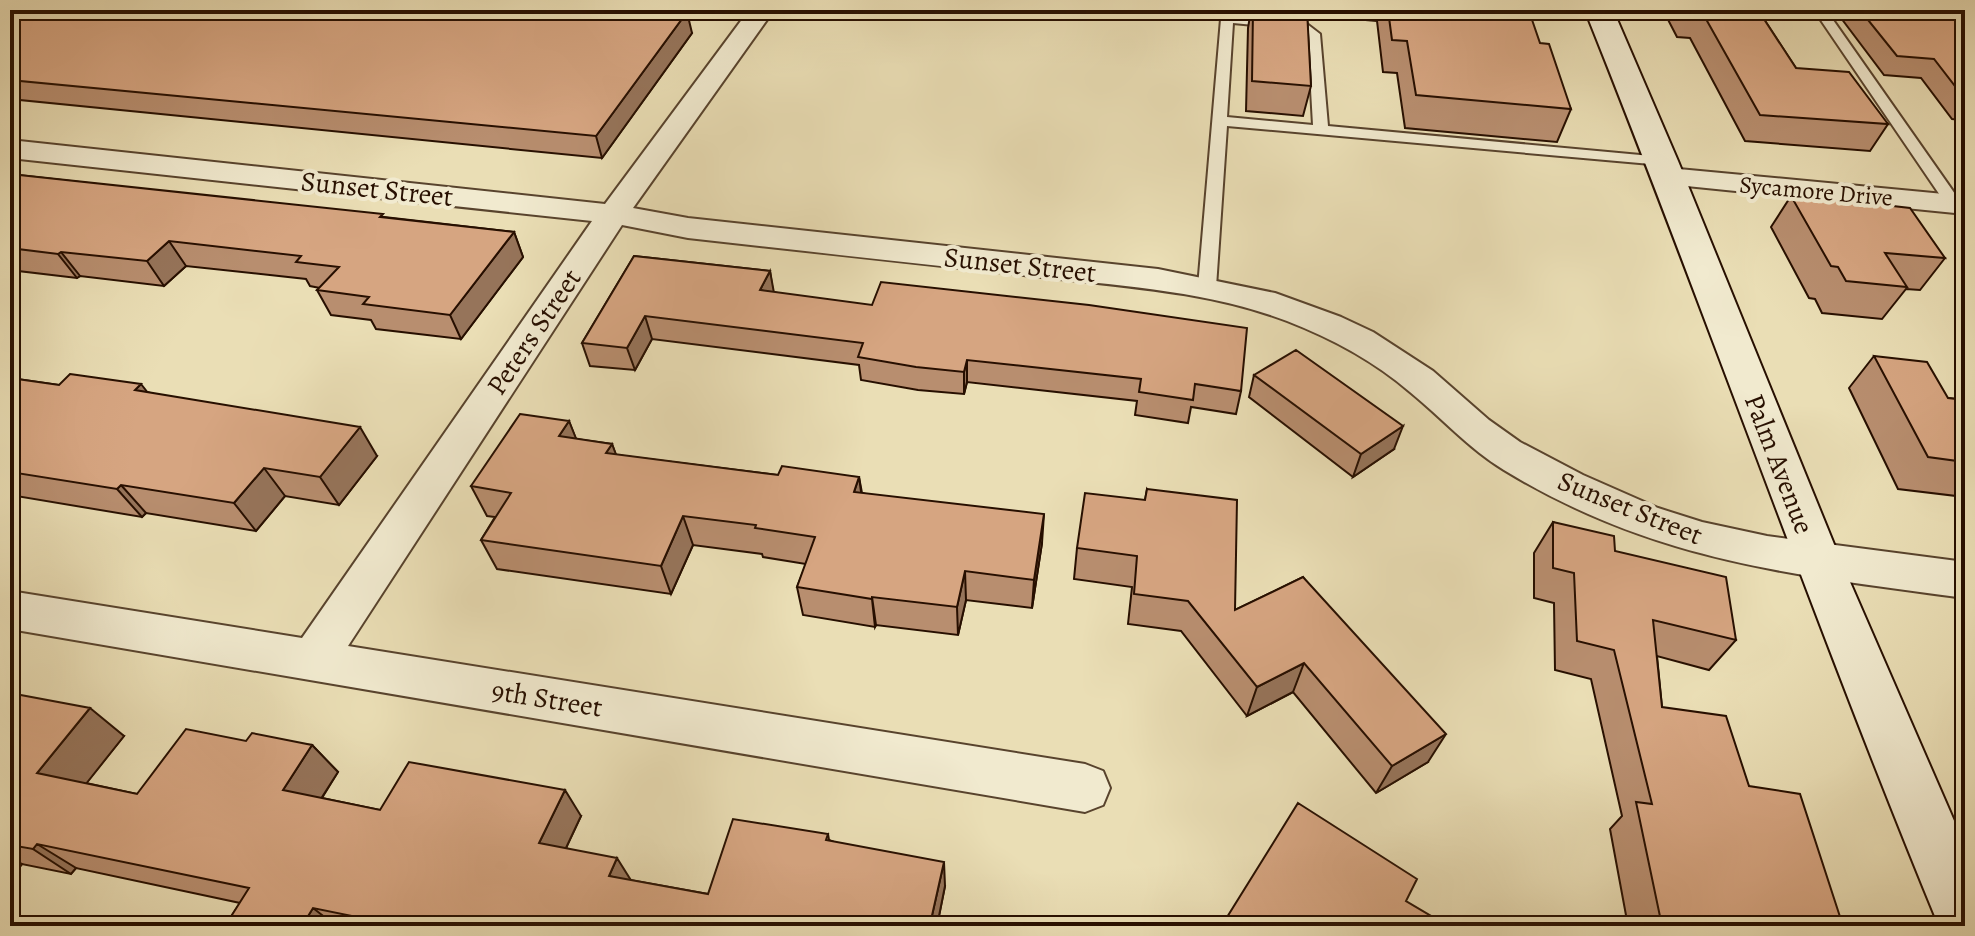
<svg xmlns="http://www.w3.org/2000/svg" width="1975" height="936" font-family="Alegreya,serif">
  <rect width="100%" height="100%" fill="#eadeb5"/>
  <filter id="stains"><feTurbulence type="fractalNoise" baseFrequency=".0025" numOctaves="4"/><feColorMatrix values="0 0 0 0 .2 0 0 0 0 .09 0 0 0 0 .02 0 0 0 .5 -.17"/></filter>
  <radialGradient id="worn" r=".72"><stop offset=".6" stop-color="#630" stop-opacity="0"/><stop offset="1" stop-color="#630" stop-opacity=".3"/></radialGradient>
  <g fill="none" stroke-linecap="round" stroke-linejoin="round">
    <defs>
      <path id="lane" d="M1249,10h12l-1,11 -6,4 -21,-2 -6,94 86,8 -5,-89 -9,-6 -21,-3 -2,-3 6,-4 25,4 13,10 8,92 334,31 7,4 -7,4 -435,-39 -11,161 -3,4h-12l-3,-4 23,-268 6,-4 21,2z
        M1814,10h12l136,194 -2,3h-12z"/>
      <path id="street" d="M749,10h25l-141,198 55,10 470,51 117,24 66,24 32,15 60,39 56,49 31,22 63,33 75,33 44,14 65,14 198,26v36c-170,-23 -310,-36 -461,-128 -36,-22 -62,-52 -94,-78 -36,-31 -79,-54 -123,-71 -81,-31 -169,-35 -254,-45 -115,-12 -230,-25 -345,-38l-66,-13 -274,421 737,118 18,7 7,17 -7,17 -18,7 -1075,-183v-38l292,47 290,-417 -582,-63v-18l595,64z
        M1668,168l297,28v18l-308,-31 -4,-6 4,-6z"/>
      <path id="secondary" d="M1585,10h28l65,151 162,398 125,287v80h-26c-125,-303 -232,-612 -354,-916z"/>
    </defs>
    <use href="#lane" stroke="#58432d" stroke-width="4"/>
    <use href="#street" stroke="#58432d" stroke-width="4"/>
    <use href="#secondary" stroke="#270f00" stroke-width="4"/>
    <use href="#lane" fill="#f1eacf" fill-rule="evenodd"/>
    <use href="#street" fill="#f1eacf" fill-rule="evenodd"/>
    <use href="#secondary" fill="#f1eacf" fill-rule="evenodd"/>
  </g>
  <path fill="#b88e6f" stroke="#270f00" stroke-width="2" d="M10,10l663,1 19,22 -90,125 -592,-59z
    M1019,10h25v2z
    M1191,10h55l-1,4 -54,-3z
    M1251,10h273l47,99 -14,33 -152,-14 -8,-55 -14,-1 -6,-51 -70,-6 4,71 -8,30 -57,-5 2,-83z
    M1663,10h95l38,58 92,56 -18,27 -125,-10 -55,-103 -13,-1z
    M1835,10h130v114l-3,-4 -10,-1 -31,-41 -37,-3z
    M10,174l504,58 9,25 -62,82 -85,-10 -5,-9 -40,-5 -14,-25 3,-2 -10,-2 -4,-7 -120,-13 -22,20 -84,-10 -3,2 -67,-8z
    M1791,196l154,62 -25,32 -14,-1 -24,30 -60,-6 -7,-14 -6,-1 -38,-71z
    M634,256l136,15 3,21 468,99 -5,23 -45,-7 -3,16 -53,-8 2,-14 -170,-19 -3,12 -46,-4 -57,-10 -2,-15 -207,-26 -17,31 -45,-4 -8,-23z
    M1874,356l74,42 17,2v97l-67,-8 -49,-101z
    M1254,375l140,74 -41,28 -104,-80z
    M10,378l49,7 88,7 230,64 -38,49 -54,-9 -29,35 -110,-18 -4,4 -132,-22z
    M569,421l7,18 36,5 4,11 162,20 81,2 3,16 180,50 -10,65 -66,-8 -8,35 -82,-10 -1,2 -72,-12 -6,-28 9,-23 -43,-7 -1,-3 -69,-9 -22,49 -174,-25 -16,-29 14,-23 -8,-1 -16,-30z
    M1147,489l88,121 68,-33 125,185 -52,31 -83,-101 -46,24 -66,-85 -53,-7 4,-37 -58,-8 3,-31 68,-48z
    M1553,522l62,29 121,89 -27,30 -52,-14 5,51 87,79 94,140h-215l-18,-97 12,-13 -31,-137 -36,-9 -1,-67 -20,-5v-45z
    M10,693l114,43 -38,47 51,11 109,-53 66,4 26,27 -16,26 58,12 201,6 -15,32 64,32 78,14 120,-60 1,6 116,46 -7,35 24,5h-737l15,-23 -164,-35 -5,6 -49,-10 -12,16z"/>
  <path fill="#96745a" stroke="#270f00" stroke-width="2" d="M687,12l5,21 -90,125 -6,-22z
    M514,232l9,25 -62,82 -11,-24z
    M169,241l17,25 -22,20 -17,-25z
    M61,252l19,24 -3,2 -19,-24z
    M770,271l4,22 -14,-3z
    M645,316l7,23 -17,31 -8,-22z
    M967,360v22l-3,12v-22z
    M141,384l22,28 -28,-22z
    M569,421l12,30 -22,-15z
    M1403,426l-9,23 -41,28 8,-23z
    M360,427l17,29 -38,49 -19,-28z
    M612,444l11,29 -17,-20z
    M264,468l21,28 -29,35 -22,-28z
    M859,477l4,29 -9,-14z
    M121,485l25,28 -4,4 -25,-28z
    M1044,514l-2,29 -10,65 2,-28z
    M683,516l10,29 -22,49 -10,-28z
    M965,571l1,29 -8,35 -1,-28z
    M872,597l4,28 -1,2 -3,-28z
    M1304,663l-11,29 -46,24 10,-29z
    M90,708l34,28 -50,63 -37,-26z
    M1446,734l-18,28 -52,31 16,-27z
    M312,745l26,27 -28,44 -27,-26z
    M565,790l16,26 -24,51 -18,-24z
    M37,844l39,24 -5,6 -38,-25z
    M10,857l12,7 -12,16z
    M617,858l15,24 -23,-6z
    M944,862l1,24 -8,40 -6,-6z
    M313,908l23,18h-34z"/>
  <path fill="#d6a581" stroke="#270f00" stroke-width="2" d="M10,10h656l21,2 -91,124 -586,-56z
    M1253,10h54l4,76 -59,-5z
    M1388,10h136l5,1 11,32 9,1 22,65 -155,-14 -9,-54 -15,-1z
    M1688,10h70l38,58 53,4 39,52 -128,-9 -58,-103 -13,-1z
    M1860,10h105v89l-31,-40 -37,-3z
    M10,174l373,40 -3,3 134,15 -64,83 -87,-11 6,-7 -52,-7 22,-23 -43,-5 5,-6 -132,-15 -22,20 -86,-9 -3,2 -48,-6z
    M1791,196l67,6 52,6 35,50 -60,-5 22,34 -61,-6 -8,-14 -7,-1z
    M634,256l136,15 -10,19 112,15 9,-23 208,23 158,23 -6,63 -46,-7 -2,16 -54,-8 2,-13 -174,-19 -3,12 -48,-5 -58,-10 5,-14 -218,-27 -18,32 -45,-5z
    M1296,350l107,76 -42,28 -107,-79z
    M1874,356l53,6 21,36 17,2v62l-37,-5z
    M70,374l71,10 -6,6 225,37 -40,50 -56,-9 -30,35 -113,-18 -4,4 -107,-17v-94l49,7z
    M520,414l49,7 -10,15 53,8 -6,9 172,22 4,-9 77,11 -5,15 190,22 -10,66 -69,-9 -8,36 -85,-10v2l-75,-12 18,-50 -60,-9 1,-3 -73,-9 -22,50 -180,-26 30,-47 -40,-7z
    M1147,489l90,11 -2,110 68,-33 143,157 -54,32 -88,-103 -47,24 -69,-86 -54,-7 3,-38 -60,-8 8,-55 60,7z
    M1553,522l61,14 1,15 111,26 10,63 -83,-20 9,87 64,9 23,70 51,8 43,132h-181l-26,-124 16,2 -38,-154 -37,-9 -3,-68 -21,-5z
    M10,693l80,15 -53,65 100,21 49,-65 60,12 6,-8 60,12 -29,45 97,20 29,-48 156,28 -26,53 78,15 -8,18 99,18 25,-75 95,15 -2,6 118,22 -13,58 31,6h-561l-88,-18 -11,18h-77l24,-38 -212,-44 -4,5 -23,-4z
    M1298,803l119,76 -11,22 25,15 -5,10h-196l-6,-4z
    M1184,918l3,8h-47z"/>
  <g text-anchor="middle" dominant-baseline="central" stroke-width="8" stroke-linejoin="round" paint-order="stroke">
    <g font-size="24" fill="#270f00" stroke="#f1eacf">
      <text transform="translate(1816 191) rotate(5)">Sycamore Drive</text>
    </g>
    <g font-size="28" fill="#270f00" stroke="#f1eacf">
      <text transform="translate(377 189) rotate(6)">Sunset Street</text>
      <text transform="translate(1020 265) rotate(6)">Sunset Street</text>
      <text transform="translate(534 332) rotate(-56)">Peters Street</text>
      <text transform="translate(1779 464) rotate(69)">Palm Avenue</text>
      <text transform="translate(1630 508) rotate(22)">Sunset Street</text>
      <text transform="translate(547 699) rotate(9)">9th Street</text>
    </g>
  </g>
  <rect width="1975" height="936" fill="none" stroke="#eadeb5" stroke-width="40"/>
  <rect x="12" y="12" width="1951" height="912" fill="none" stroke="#270f00" stroke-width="4"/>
  <rect x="20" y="20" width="1935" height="896" fill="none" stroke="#270f00" stroke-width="2"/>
  <rect width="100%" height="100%" filter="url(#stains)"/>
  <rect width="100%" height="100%" fill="url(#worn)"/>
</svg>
